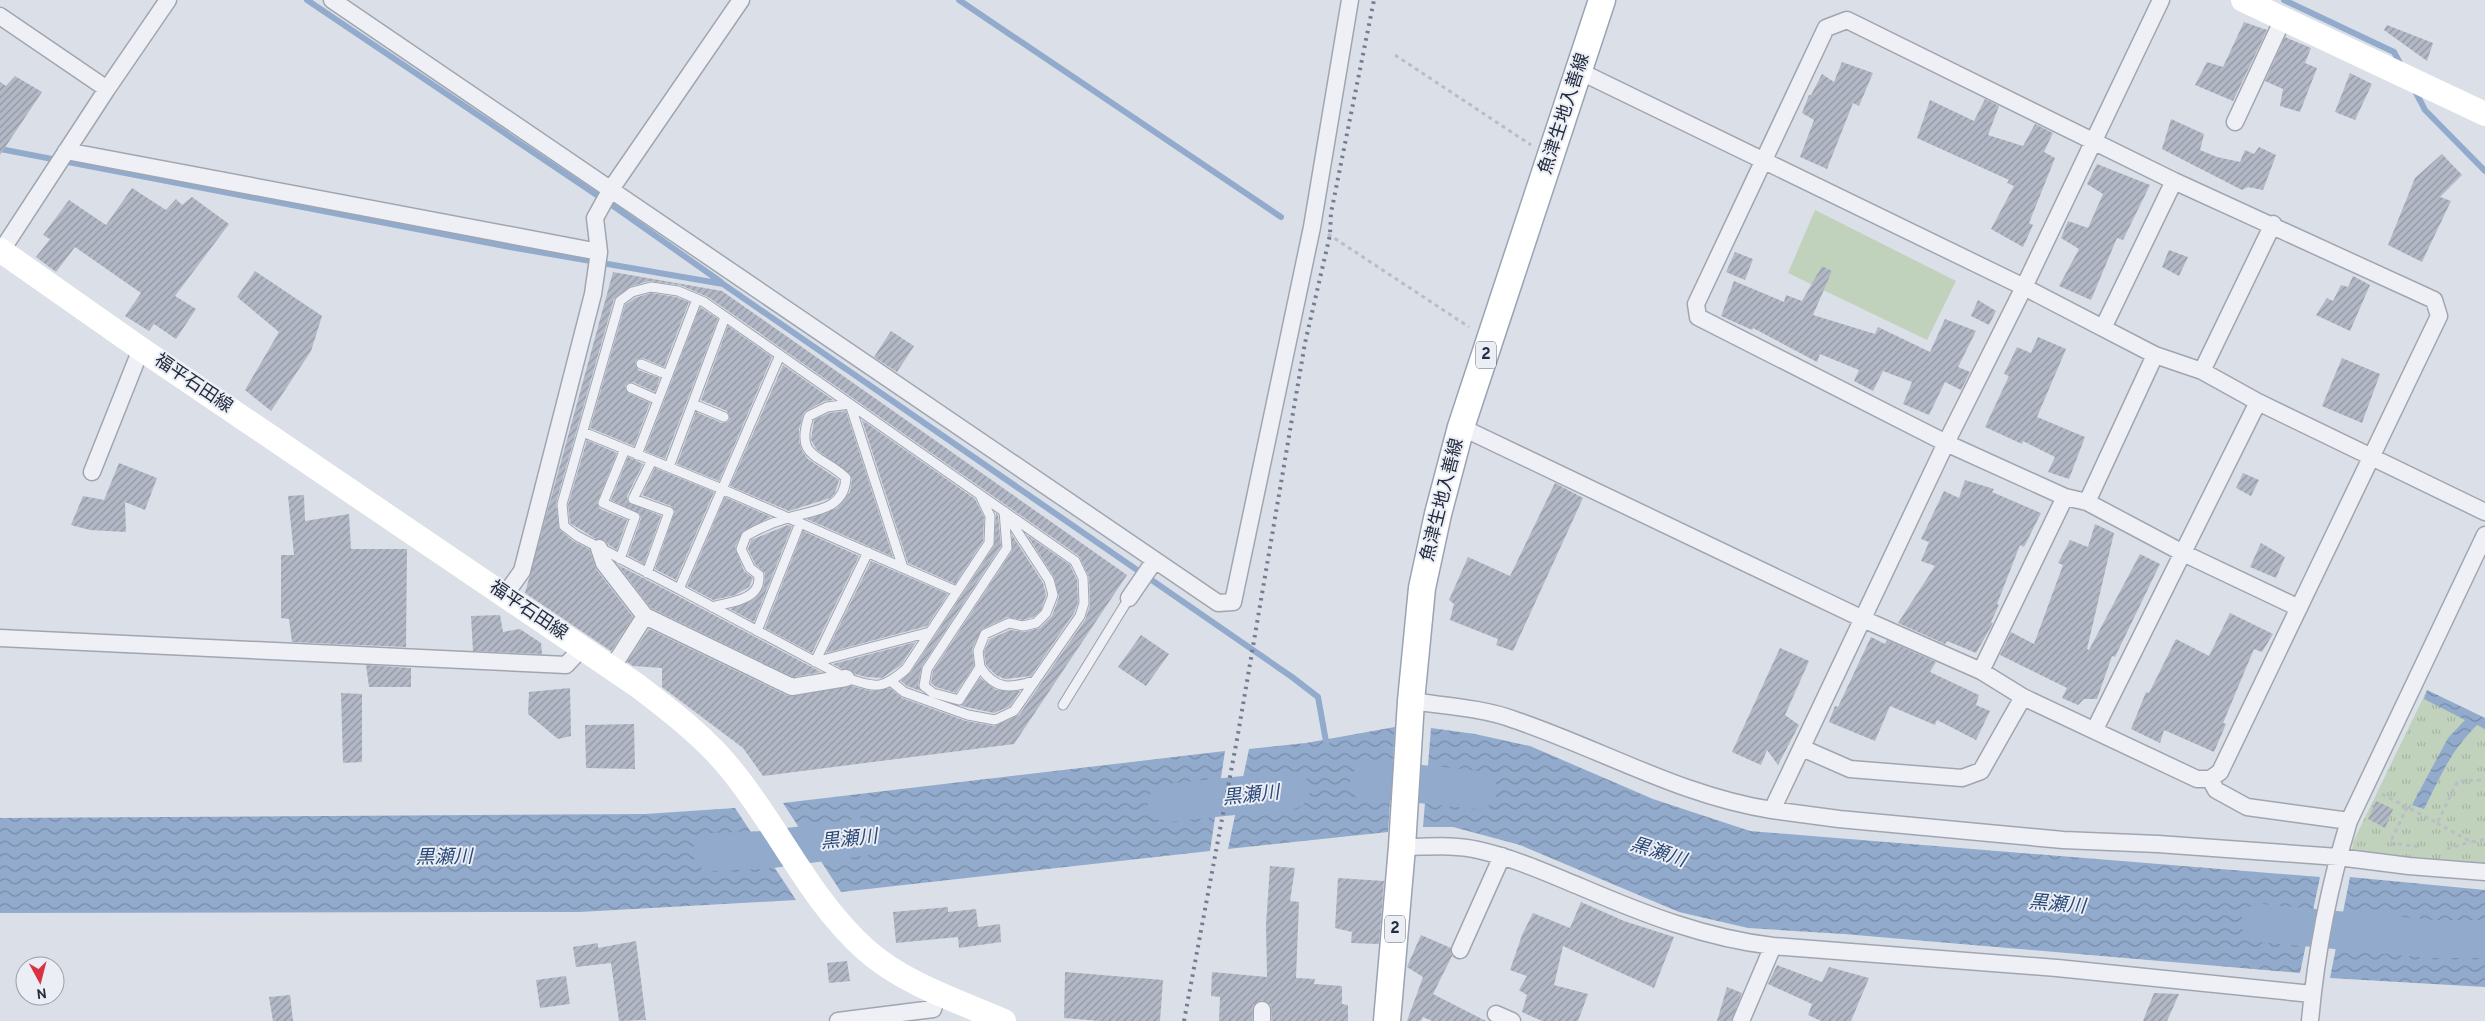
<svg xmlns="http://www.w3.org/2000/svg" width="2485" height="1021" font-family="Overpass,'Noto Sans JP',sans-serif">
  <defs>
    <pattern id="park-tufts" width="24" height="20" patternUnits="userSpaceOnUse" patternTransform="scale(1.25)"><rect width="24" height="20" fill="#c0d2bc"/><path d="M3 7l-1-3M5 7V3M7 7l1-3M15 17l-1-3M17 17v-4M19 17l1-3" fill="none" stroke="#a5b4a3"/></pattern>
    <pattern id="water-waves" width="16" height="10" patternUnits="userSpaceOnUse" patternTransform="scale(1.25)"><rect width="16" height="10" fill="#92abcc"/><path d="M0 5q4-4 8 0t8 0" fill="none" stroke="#778ba7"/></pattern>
    <pattern id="building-hatch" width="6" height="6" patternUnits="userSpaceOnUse" patternTransform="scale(1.25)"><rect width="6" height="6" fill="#b2b8c5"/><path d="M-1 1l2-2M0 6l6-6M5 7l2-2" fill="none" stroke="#9196a1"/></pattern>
  </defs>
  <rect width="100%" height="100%" fill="#dbdfe7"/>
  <path fill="#c0d2bc" d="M1815,210l141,71 -29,59 -139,-67z"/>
  <path fill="url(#park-tufts)" d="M2427,690l58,28v149l-133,-14 1,-11z"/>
  <path fill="url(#water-waves)" d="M2427,690l58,28v11l-8,-4c-28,28 -36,51 -53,84l-12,-4 36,-67 17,-18 -41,-21z
    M1395,727l-7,105 -160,17 21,-100 57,-6z
    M1431,728l44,6 55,12 123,53 97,32 570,46 -20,96 -456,-39 -96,-6 -69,-16 -159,-67 -67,-18h-30z
    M1225,751l-15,100 -369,41 -58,-89z
    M735,808l61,92 -217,12 -579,1v-95l645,-4z
    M2350,877l135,13v97l-155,-9z"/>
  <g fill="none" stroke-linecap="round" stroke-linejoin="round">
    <path stroke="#92abcc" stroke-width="6" d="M307,0l312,210 102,72
      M959,0l322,217
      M2284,0l110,52 8,15
      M2414,89l11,21 60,61
      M0,149l510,98 213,37 569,393 26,20 9,50"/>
    <path stroke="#92abcc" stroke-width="38" d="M1369,783l22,-2 87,9
      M1167,803l124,-13
      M712,852l53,-2 97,-13
      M2260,923l172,16h53"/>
  </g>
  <path fill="url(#building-hatch)" d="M2244,22l23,8 -34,71 -38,-16 12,-23 16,5z
    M2387,25l46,18 -6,18 -43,-31z
    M2285,37l26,11 -6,15 12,5 -17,44 -20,-6 3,-17 -18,-8z
    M1842,62l31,11 -14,33 -6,-3 -26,66 -27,-12 14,-37 -12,-7 7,-18h2l11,-21 12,8z
    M2350,73l22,11 -17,36 -20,-8z
    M15,76l27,16 -42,63v-73l6,4z
    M1985,99l14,7 -11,29 35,11 12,-22 18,9 -9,19 11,6 -26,65 4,2 -10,22 -32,-18 23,-43 -7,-3 2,-3 -92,-42 13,-38 44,21z
    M2171,119l33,15 -4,16 17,7 23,5 5,-12 9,4 5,-7 17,8 -13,35 -15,-3 -6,3 -80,-41z
    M2442,154l20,21 -22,22 11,4 -29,61 -34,-17 27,-67z
    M2097,164l53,21 -27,55 -6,-2 -26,62 -32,-14 20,-37 -18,-11 7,-17 20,7 15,-34 -16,-10z
    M132,188l34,22 10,-11 6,6 10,-8 37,27 -54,72 21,13 -20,30 -22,-15 -5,7 -24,-15 16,-23 -66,-46 -19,25 -20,-15 14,-18 -7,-4 26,-35 37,25z
    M2169,250l19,7 -9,19 -17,-9z
    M1735,252l18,7 -8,21 -19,-8z
    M1822,266l10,5 -19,44 62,19 3,-7 52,25 15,-33 31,12 -18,36 12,5 -9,18 -16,-8 -16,33 -26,-11 9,-22 -29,-11 -10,20 -19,-10 5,-11 -39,-16 -3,8 -64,-34 -1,2 -31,-14 13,-35 50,21 2,-7 16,6z
    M255,271l67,45 -11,35 -40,60 -26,-21 34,-58 -42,-35z
    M613,272l109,19 405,284 -113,169 -251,32 -20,-28 -81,-61v-19l-29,-2 -6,-4 22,-33 139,67 63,-10 20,5 19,-3 12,10 64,23 28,5 25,-11 66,-95 5,-15 -1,-28 -10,-21 -371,-259 -28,-12 -31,-4 -20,6 -15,12 -58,204 3,26 14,12 16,8 7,20 37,48 -22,34 -86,-58z
    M2353,276l17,9 -20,46 -34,-16 11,-17 6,3 8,-16 7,2z
    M651,293l25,4 13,5 -25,65 -21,-9 -5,1 -3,3 3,8 22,8 -5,14 -22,-10 -5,1 -3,3 3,7 22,10 -16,43 -44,-18 35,-123 10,-7z
    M1978,300l18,11 -7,14 -18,-9z
    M700,307l18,12 -53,140 -20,-8z
    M728,326l44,31 -53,124 -42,-17 19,-52 26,11 5,-1 3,-3 -3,-8 -26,-11z
    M891,331l23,15 -17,26 -23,-15z
    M2038,337l28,12 -29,68 48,20 -16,42 -21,-7 7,-15 -32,-16 -1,3 -37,-17 24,-51 -5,-2 13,-27 14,6z
    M2342,358l38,16 -18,49 -40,-17z
    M783,365l50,35 -9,1 -20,11 -5,17v12l3,10 6,8 31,21 -4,13 -5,5 -41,13 -59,-25z
    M846,411l47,146 -86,-38 30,-11 13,-16 2,-13 -2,-5 -33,-24 -6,-10 3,-20 15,-7z
    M862,420l113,79 9,18 -1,24 -28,43 -47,-21z
    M587,440l30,13 -20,50 3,6 27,11 -10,30 -8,-5 -4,-5 -9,-1 -26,-16 -2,-18z
    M628,457l15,7 -16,32 1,6 33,14 -17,48 -16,-9 13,-36 -1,-5 -29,-14z
    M119,463l38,15 -12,32 -20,-8 1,30 -36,-2 -19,-5 12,-29 21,4z
    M655,468l59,24 -38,88 -21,-11 20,-58 -4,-5 -29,-11z
    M2243,473l16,7 -8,16 -15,-8z
    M1965,480l29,9 -2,3 49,21 -17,34 -4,-2 -23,59 2,1 -8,17 2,1 -17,30 -29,-12 -2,3 -47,-21 37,-57 -14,-5 8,-19 -8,-3 23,-48 15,7z
    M1555,483l28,15 -70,153 -17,-6 2,-6 -48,-19 4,-16 -5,-4 19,-43 42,19z
    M304,495l1,26 44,-7 2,35h56l-1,98 -114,-5 -3,-23 -8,-1v-63h13l-6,-59z
    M725,497l46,20 -28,14 -8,16 9,24 9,7 -4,9 -14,8 -22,5 -26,-14z
    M996,513l2,2 3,31 -79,120 -4,19 3,6 -14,-5 -6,-5 10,-9 83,-126z
    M2095,524l19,9 -27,116 2,1 51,-96 20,10 -45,93 -3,-1 -15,43h-13l-6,6 -16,-7 5,-10 -67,-33 11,-23 23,12 29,-79 -5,-2 12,-23 18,7z
    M788,525l4,1 -38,96 -24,-13 23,-9 11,-14 1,-13 -10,-9 -7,-15 3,-9z
    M803,531l56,25 -47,97 -47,-25z
    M1012,535l31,48 3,12 -5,15 -8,7 -10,3 -16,-3 -25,12 -10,20 2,17 -18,27 -20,-6 -5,-4 2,-12 79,-120z
    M1027,535l43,30 7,15 1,22 -4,11 -43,63 -26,3 -9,-4 -10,-10 -2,-13 6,-13 20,-9 14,2 16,-4 12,-12 7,-19 -5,-20z
    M2261,543l24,14 -9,21 -26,-11z
    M871,561l77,33 -21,32 -101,27z
    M618,565l58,30 145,77 -28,5 -142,-69z
    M2230,613l43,21 -11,18 -8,-3 -31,74 3,1 -12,28 -50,-22 -4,13 -29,-14 15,-37 3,1 27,-54 33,17z
    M500,615l3,17 17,-3 21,14 1,11 -69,-3 -2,-35z
    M1141,635l28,19 -23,32 -28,-19z
    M1871,637l14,7 2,-4 49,22 -6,10 49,23 -3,10 14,6 -14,29 -39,-20 -2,5 -45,-19 -15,35 -46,-19 6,-16 3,1z
    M916,642l-15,23 -19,13 -16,-1 -11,-3 -5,-5h-8l-9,-5z
    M1780,648l29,13 -24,54 14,10 -21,40 -11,-15 -6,15 -29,-13z
    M366,665l45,3v19h-42z
    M980,678l16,12 24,1 -10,15 -16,7 -33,-7z
    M570,688l1,48 -13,3 -30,-25 1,-22z
    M341,693l21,1v68l-19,1z
    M634,724l1,45 -49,-1 -1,-43z
    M2376,801l17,8 -8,19 -17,-9z
    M1270,866l25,2 -5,33 9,1 -3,76 19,1 -1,5 28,2v18l6,1v16h-76l-1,-16 -9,-5 -9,5 -1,16h-33l1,-24 -9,-1 1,-24 55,5 -1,-52z
    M1338,878l46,3 -5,63 -28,-1 1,-11 -17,-4z
    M1581,902l43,19 50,16 -20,51 -91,-42 -9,39 34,9 -10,27h-36l-20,-9 5,-17 -8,-5 8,-14 -17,-6 12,-35 11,-22 37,15z
    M948,907v5l28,-3 2,18 22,-3 1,18 -42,6 -1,-11 -62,6 -3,-31z
    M1421,935l30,13 1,8 -19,38 53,27h-54l-9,-4 -2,4h-14l16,-44 -16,-10z
    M636,941l10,79 -27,1 -8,-58 -35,4 -3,-20 25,-4v5z
    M847,961l3,20 -21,2 -2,-20z
    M1777,965l45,17 7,-15 40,11 -18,43h-30l-13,-6 4,-11 -44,-20z
    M1065,972l98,8 -3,41h-60l-36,-3z
    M566,976l4,28 -30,4 -4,-28z
    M1727,987l15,6 -11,28h-14z
    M2154,993l25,1 -12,27h-24z
    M290,995l3,26h-20l-4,-24z"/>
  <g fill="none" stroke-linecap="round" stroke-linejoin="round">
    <defs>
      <path id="lane" d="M780,355l-101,234 -102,-53 -13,-10 -2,-22 58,-203 12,-9 19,-5 27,4 26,11 371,259 8,17 1,25 -4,13 -66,95 -19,9 -27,-5 -64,-23 -12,-10
        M641,364l27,11
        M631,388l27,12
        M693,404l31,13
        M583,432l139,57 234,102
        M637,455l60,-156
        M669,467l56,-150
        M1004,511l45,69 4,15 -7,18 -10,10 -13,3 -14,-3 -24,11 -7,17 2,16 -21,33 -26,-7 -9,-7 3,-17 80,-121z
        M620,559l15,-42 -32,-14 22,-54
        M647,573l22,-61 -36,-13 19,-39
        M679,589l167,89c30,9 35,13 60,-9l83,-126 1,-27 -10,-21
        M712,607c13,-4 39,-6 45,-20 2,-3 2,-9 2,-12l-9,-7 -9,-19 5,-13c13,-8 28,-14 42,-18 25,-8 56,-7 58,-40 -24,-24 -52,-18 -37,-62l18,-9 23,-3 53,164
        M757,631l43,-108
        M815,662l53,-110
        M815,662l115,-30
        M980,667c16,24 30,21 55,14
        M1063,705l66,-107"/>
      <path id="street" d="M332,0l886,603 15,-1 79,-375 38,-227
        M0,16l107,73
        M1579,71l445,216 131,68 47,16 56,31 227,110
        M2235,122l48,-103
        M66,151l533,101 -4,-34 16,-29 130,-189
        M0,253l107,-164 61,-89
        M2103,328l71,-147
        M2155,355l-68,147 -22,-5 -119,-54 -248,-126 -2,-13 130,-276 21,-8 327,161 260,119 5,16 -219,456 -10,7
        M2202,371l71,-147
        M1461,427l402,192 118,52 42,26 174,82h13l6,11 31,17 102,14
        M92,472l49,-123
        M2087,502l96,51 116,55
        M599,548l5,15 41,53
        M504,596l18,-25 71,-277 6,-42
        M1129,598l26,-38
        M0,638l566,27 16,-17
        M612,668l33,-52 147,71 54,-9
        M1981,671l84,-174
        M1411,701c34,5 72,7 104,19 86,29 166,76 257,90l174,-367 78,-156 137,-287
        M2095,729l163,-327
        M1802,748l48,21 112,9 19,-7 42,-74
        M1772,810l67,9 224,21 95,4 180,13 71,9 76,6
        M1402,847c25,0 51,-3 76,3 36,8 69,23 103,37 63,27 124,51 192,59l-32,75
        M1773,946l284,22 255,26
        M1460,950l42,-94
        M1496,1014l16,7
        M838,1021l95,-12 5,-16
        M1262,1021v-11
        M2310,1021c6,-68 19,-135 39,-200l136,-286"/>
      <path id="primary" d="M1387,1021l15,-174 9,-146 11,-113 16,-74 23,-87 141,-427"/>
    </defs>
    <use href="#lane" stroke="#a0a6b1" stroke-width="11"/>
    <use href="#street" stroke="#a0a6b1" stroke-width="19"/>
    <use href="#primary" stroke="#99a3b4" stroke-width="29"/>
    <path stroke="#b9bdc6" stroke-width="3" stroke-dasharray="4 4" stroke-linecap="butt" d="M1395,55l136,90
      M1328,234l141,93
      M2382,794l55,29 21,-42 27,-1
      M2407,807l-17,36 31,4
      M2437,823l34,19 14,-3
      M2447,849l24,-7"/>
    <use href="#lane" stroke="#eef0f5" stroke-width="9"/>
    <use href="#street" stroke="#eef0f5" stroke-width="16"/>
    <path stroke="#fff" stroke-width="24" d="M2243,0l242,114
      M0,250l141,99 497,337c34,26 69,53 95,86 47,58 77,128 133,178 38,34 92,51 138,71"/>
    <use href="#primary" stroke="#fff" stroke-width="26"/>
    <path stroke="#737d92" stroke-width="4" stroke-dasharray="2.5 5" stroke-linecap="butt" d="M1184,1021l54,-287 67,-391 25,-108 1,-22 43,-213"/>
  </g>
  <g text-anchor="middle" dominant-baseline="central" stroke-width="4" stroke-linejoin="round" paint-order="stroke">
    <g fill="#ebeef5" stroke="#606676" stroke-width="1">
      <rect x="1476" y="341.5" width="20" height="27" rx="4"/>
      <rect x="1385" y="915.5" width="20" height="27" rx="4"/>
    </g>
    <g font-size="16" font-weight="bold" fill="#242c3f">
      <text x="1486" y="355">2</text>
      <text x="1395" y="929">2</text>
    </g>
    <g font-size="18" fill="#242c3f" stroke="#ebeef5">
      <text transform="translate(1565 114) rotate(-72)">魚津生地入善線</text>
      <text transform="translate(193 384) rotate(34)">福平石田線</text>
      <text transform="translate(1443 500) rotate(-76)">魚津生地入善線</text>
      <text transform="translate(528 611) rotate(34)">福平石田線</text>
    </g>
    <g font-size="19" font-style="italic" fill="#2a4876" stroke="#ebeef5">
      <text transform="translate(1251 796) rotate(-6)">黒瀬川</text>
      <text transform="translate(849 840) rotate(-6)">黒瀬川</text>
      <text transform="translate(1658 853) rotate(18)">黒瀬川</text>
      <text transform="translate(444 858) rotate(-1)">黒瀬川</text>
      <text transform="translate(2057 905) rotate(5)">黒瀬川</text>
    </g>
  </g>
  <g transform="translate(40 981) rotate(173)"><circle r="24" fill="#ebeef5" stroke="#9ba0ac"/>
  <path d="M0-4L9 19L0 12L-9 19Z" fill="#db3241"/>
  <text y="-8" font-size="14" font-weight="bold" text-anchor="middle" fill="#242c3f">N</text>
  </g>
</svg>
